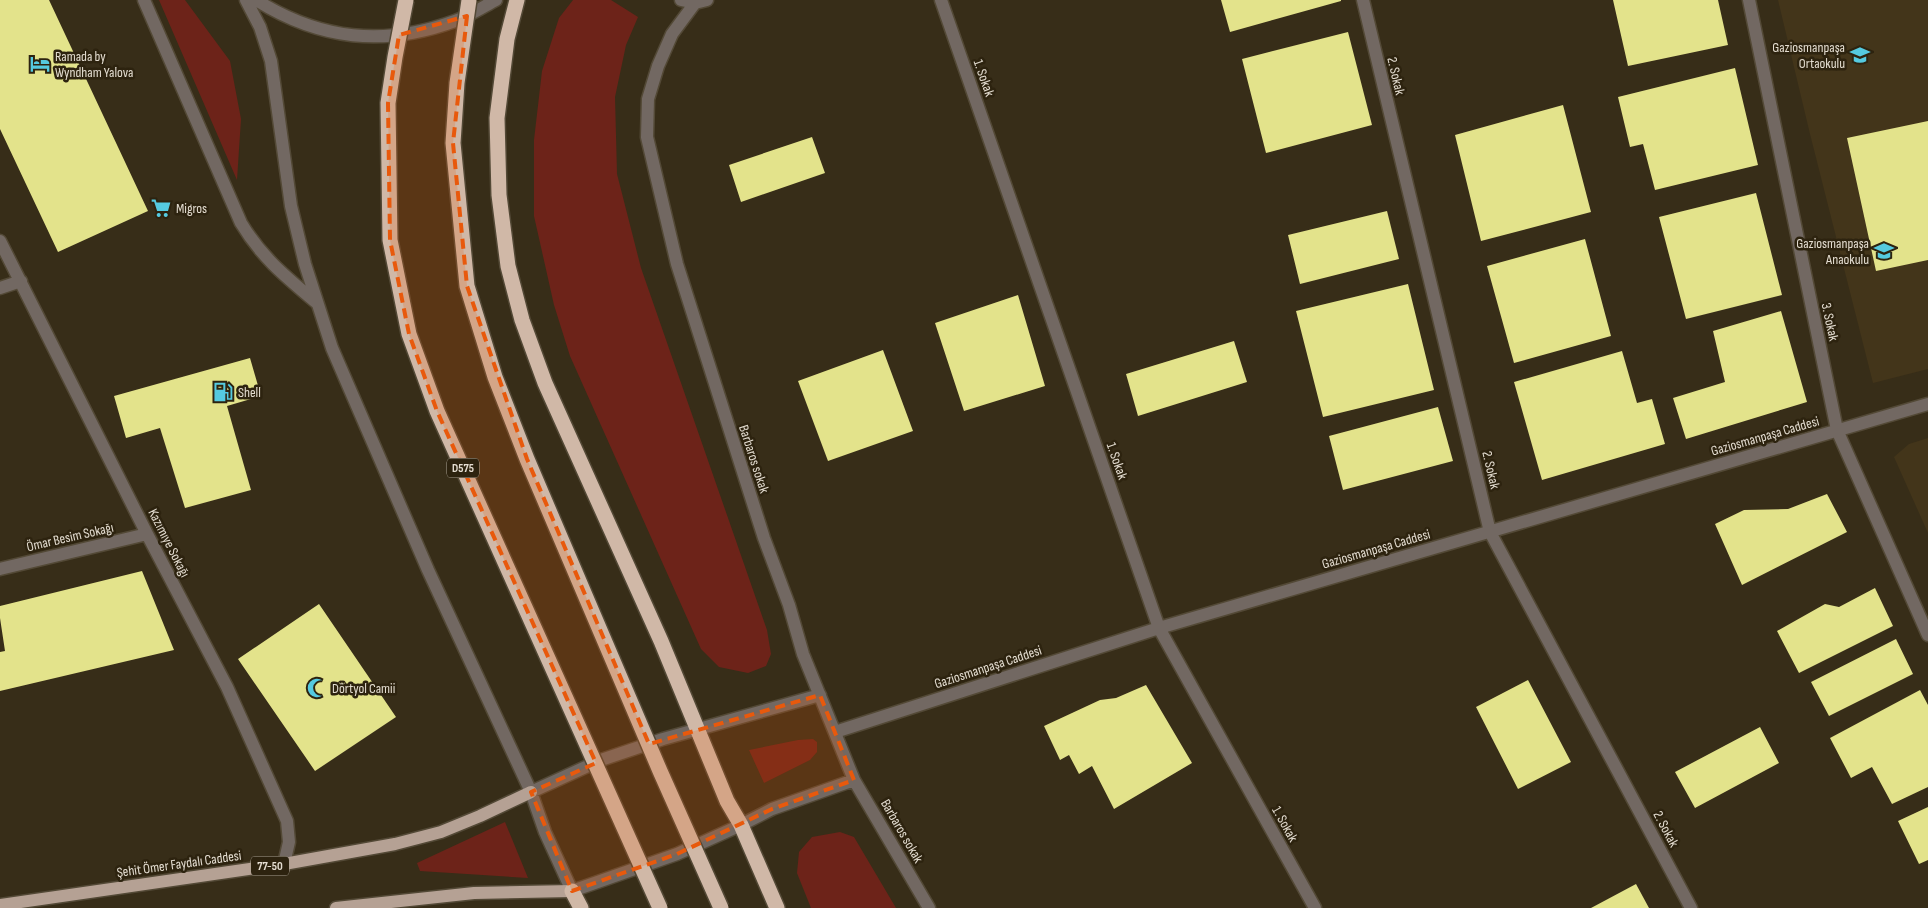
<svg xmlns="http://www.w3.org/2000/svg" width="1928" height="908" font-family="'Sofia Sans Condensed',sans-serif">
  <rect width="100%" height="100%" fill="#372d18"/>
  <path fill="#43351a" d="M1778,0h150v369l-55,14 -63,-249z
    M1928,438v95l-34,-76 15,-13z"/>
  <path fill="#6d2319" d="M159,0h26l45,61 11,58 -4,61z
    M573,0h38l27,17 -12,28 -11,52 2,77 24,94 126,362 4,24 -5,12 -18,7 -29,-6 -18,-18 -131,-293 -16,-51 -20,-89v-76l8,-69 17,-53z
    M813,739l4,3v10l-7,8 -46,23 -15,-33 49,-10z
    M505,822l23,56 -108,-7 -3,-8z
    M840,832l14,5 42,71h-85l-14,-35 2,-21 13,-15z"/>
  <path fill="#e3e38b" d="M0,0h49l99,211 -90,41 -58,-123z
    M1221,0h120v1l-111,31z
    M1613,0h105l10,45 -100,21z
    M1348,32l24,93 -106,28 -24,-94z
    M1735,68l23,97 -103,25 -12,-46 -13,3 -12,-50z
    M1563,105l28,107 -110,29 -26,-106z
    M1928,121v139l-52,11 -29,-133z
    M812,137l13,36 -84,29 -12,-37z
    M1756,193l26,102 -96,24 -27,-102z
    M1387,211l12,48 -99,25 -12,-49z
    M1585,239l26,97 -97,27 -27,-97z
    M1408,284l26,106 -111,27 -27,-106z
    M1018,295l27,91 -81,25 -29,-88z
    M1781,311l26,91 -121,37 -13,-41 52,-16 -12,-51z
    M1234,341l13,41 -109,34 -12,-42z
    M883,350l30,81 -85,30 -30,-80z
    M1622,351l15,52 15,-4 13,45 -123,36 -28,-98z
    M250,358l11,38 -34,10 24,84 -66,18 -25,-80 -34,10 -12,-42z
    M1438,407l15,54 -110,29 -14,-54z
    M1827,494l20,38 -105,53 -27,-61 29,-14 44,-1z
    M142,571l32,79 -174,41v-39l5,-1 -5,-33v-12z
    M1875,588l18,38 -94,47 -22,-42 48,-27 14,3z
    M319,604l77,113 -81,54 -77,-112z
    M1896,639l17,35 -84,42 -18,-34z
    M1528,680l43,82 -53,27 -42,-82z
    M1146,685l46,78 -78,46 -22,-43 -13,8 -10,-19 -9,5 -16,-34 56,-26 16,-2z
    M1920,690l8,15v82l-36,17 -20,-37 -21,11 -21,-40z
    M1760,727l19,36 -84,45 -20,-36z
    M1928,807v53l-9,4 -21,-43z
    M1636,884l13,24h-58z"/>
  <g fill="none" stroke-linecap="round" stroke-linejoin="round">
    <defs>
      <path id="minor" d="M144,0l97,223c21,35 45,54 76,80
        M246,0l14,27 11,34 20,145 14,58 27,84 96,222 103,222
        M256,0c64,40 128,47 199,21 14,-5 28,-14 41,-21
        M681,0l14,3 12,-3
        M941,0l218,628 156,280
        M1363,0l127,532 201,376
        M1749,0l88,430 91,205
        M695,3l-23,31 -14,32 -10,33 -1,38 30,127 87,274 25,67 14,49 51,126 75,128
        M0,241l147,293 80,153 60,134 2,21 -5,22
        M0,288l21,-7
        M0,569l147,-35
        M820,695l-157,44 -62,21 -70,32 14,40 27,59 105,-37 64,-29 31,-16 82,-29
        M835,732l324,-104 769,-224"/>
      <path id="major" d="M0,905l284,-41 111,-20 46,-12 39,-16 51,-24
        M336,908l138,-15 98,-2"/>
      <path id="highway" d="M517,0l-10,39 -10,79 2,77 9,71 14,54 23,63 116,258 66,160 14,24 36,83
        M572,891l9,17"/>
    </defs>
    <use href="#minor" stroke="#534936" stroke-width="15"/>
    <use href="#major" stroke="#534936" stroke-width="15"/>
    <use href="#highway" stroke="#534936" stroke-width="18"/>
    <use href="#minor" stroke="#726862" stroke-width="12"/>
    <use href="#major" stroke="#b5a194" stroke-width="12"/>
    <use href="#highway" stroke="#d0b8a7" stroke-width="15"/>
    <defs>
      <path id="highway-bridge" d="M406,0l-11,57 -7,46 2,137 19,94 28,77 223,497
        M469,0l-12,83 -4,60 14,143 28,91 32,82 133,312 61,137"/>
    </defs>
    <use href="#highway-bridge" stroke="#534936" stroke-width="18" stroke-linecap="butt"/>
    <use href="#highway-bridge" stroke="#d0b8a7" stroke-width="15"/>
  </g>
  <path fill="#e8590c" fill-opacity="0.2" stroke="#e8590c" stroke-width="4" stroke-dasharray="10 6" stroke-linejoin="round" d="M467,16l-14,127 14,143 60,173 122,285 171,-49 34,85 -82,29 -95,45 -105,37 -41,-99 65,-29 -159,-352 -28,-77 -19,-94 -2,-137 11,-68z"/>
  <defs>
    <symbol id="school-bare" viewBox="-9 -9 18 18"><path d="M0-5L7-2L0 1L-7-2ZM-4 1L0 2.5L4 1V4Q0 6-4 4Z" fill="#55cae0" stroke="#2d230f" stroke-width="2.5" paint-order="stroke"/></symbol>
    <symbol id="hotel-bare" viewBox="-9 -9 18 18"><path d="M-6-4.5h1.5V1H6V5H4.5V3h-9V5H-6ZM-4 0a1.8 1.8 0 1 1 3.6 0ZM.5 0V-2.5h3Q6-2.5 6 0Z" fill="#55cae0" stroke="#2d230f" stroke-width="2.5" paint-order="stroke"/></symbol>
    <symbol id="supermarket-bare" viewBox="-9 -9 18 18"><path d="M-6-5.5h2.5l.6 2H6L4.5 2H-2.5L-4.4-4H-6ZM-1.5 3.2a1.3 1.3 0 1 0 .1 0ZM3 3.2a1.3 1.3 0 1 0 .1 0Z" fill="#55cae0" stroke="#2d230f" stroke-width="2.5" paint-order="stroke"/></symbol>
    <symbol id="fuel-bare" viewBox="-9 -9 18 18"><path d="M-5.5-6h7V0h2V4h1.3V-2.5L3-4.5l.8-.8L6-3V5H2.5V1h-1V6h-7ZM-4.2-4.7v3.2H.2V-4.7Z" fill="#55cae0" stroke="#2d230f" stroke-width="2.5" paint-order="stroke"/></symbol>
    <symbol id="mosque-bare" viewBox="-9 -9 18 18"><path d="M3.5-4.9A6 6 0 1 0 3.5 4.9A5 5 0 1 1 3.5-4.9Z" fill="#55cae0" stroke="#2d230f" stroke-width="2.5" paint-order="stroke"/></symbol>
  </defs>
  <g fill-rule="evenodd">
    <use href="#school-bare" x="1846" y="41" width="28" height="28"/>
    <use href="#hotel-bare" x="26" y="50" width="28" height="28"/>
    <use href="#supermarket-bare" x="147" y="194" width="28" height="28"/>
    <use href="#school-bare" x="1870" y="237" width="28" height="28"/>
    <use href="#fuel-bare" x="209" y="378" width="28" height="28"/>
    <use href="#mosque-bare" x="303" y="674" width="28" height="28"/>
  </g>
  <g text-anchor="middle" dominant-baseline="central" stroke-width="5" stroke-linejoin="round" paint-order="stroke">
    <g fill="#2d230f" stroke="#ada597" stroke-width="1">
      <rect x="447" y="458.5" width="32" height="19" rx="4"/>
      <rect x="251" y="856.5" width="38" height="19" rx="4"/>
    </g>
    <g font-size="12" font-weight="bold" fill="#e4ddd1">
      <text x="463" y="468">D575</text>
      <text x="270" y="866">77-50</text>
    </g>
    <g font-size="14" fill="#e4ddd1" stroke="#2d230f" text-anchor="start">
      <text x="1845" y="47" text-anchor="end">Gaziosmanpaşa<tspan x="1845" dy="16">Ortaokulu</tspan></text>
      <text x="55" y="56">Ramada by<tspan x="55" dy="16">Wyndham Yalova</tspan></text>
      <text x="176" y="208">Migros</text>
      <text x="1869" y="243" text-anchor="end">Gaziosmanpaşa<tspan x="1869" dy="16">Anaokulu</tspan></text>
      <text x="238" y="392">Shell</text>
      <text x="332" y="688">Dörtyol Camii</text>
    </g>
    <g font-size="14" fill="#e4ddd1" stroke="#2d230f">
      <text transform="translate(1396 76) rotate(77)">2. Sokak</text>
      <text transform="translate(984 78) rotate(71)">1. Sokak</text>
      <text transform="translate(1830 322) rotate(78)">3. Sokak</text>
      <text transform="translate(1765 436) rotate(-16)">Gaziosmanpaşa Caddesi</text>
      <text transform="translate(754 459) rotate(72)">Barbaros sokak</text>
      <text transform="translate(1117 461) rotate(71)">1. Sokak</text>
      <text transform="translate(1491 470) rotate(77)">2. Sokak</text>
      <text transform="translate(70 537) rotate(-13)">Ömar Besim Sokağı</text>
      <text transform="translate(169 543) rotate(63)">Kazımıye Sokağı</text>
      <text transform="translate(1376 549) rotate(-16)">Gaziosmanpaşa Caddesi</text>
      <text transform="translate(988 667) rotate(-18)">Gaziosmanpaşa Caddesi</text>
      <text transform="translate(1285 824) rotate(61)">1. Sokak</text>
      <text transform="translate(1666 829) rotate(62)">2. Sokak</text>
      <text transform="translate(902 831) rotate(60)">Barbaros sokak</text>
      <text transform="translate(179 864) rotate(-8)">Şehit Ömer Faydalı Caddesi</text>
    </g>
  </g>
</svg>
